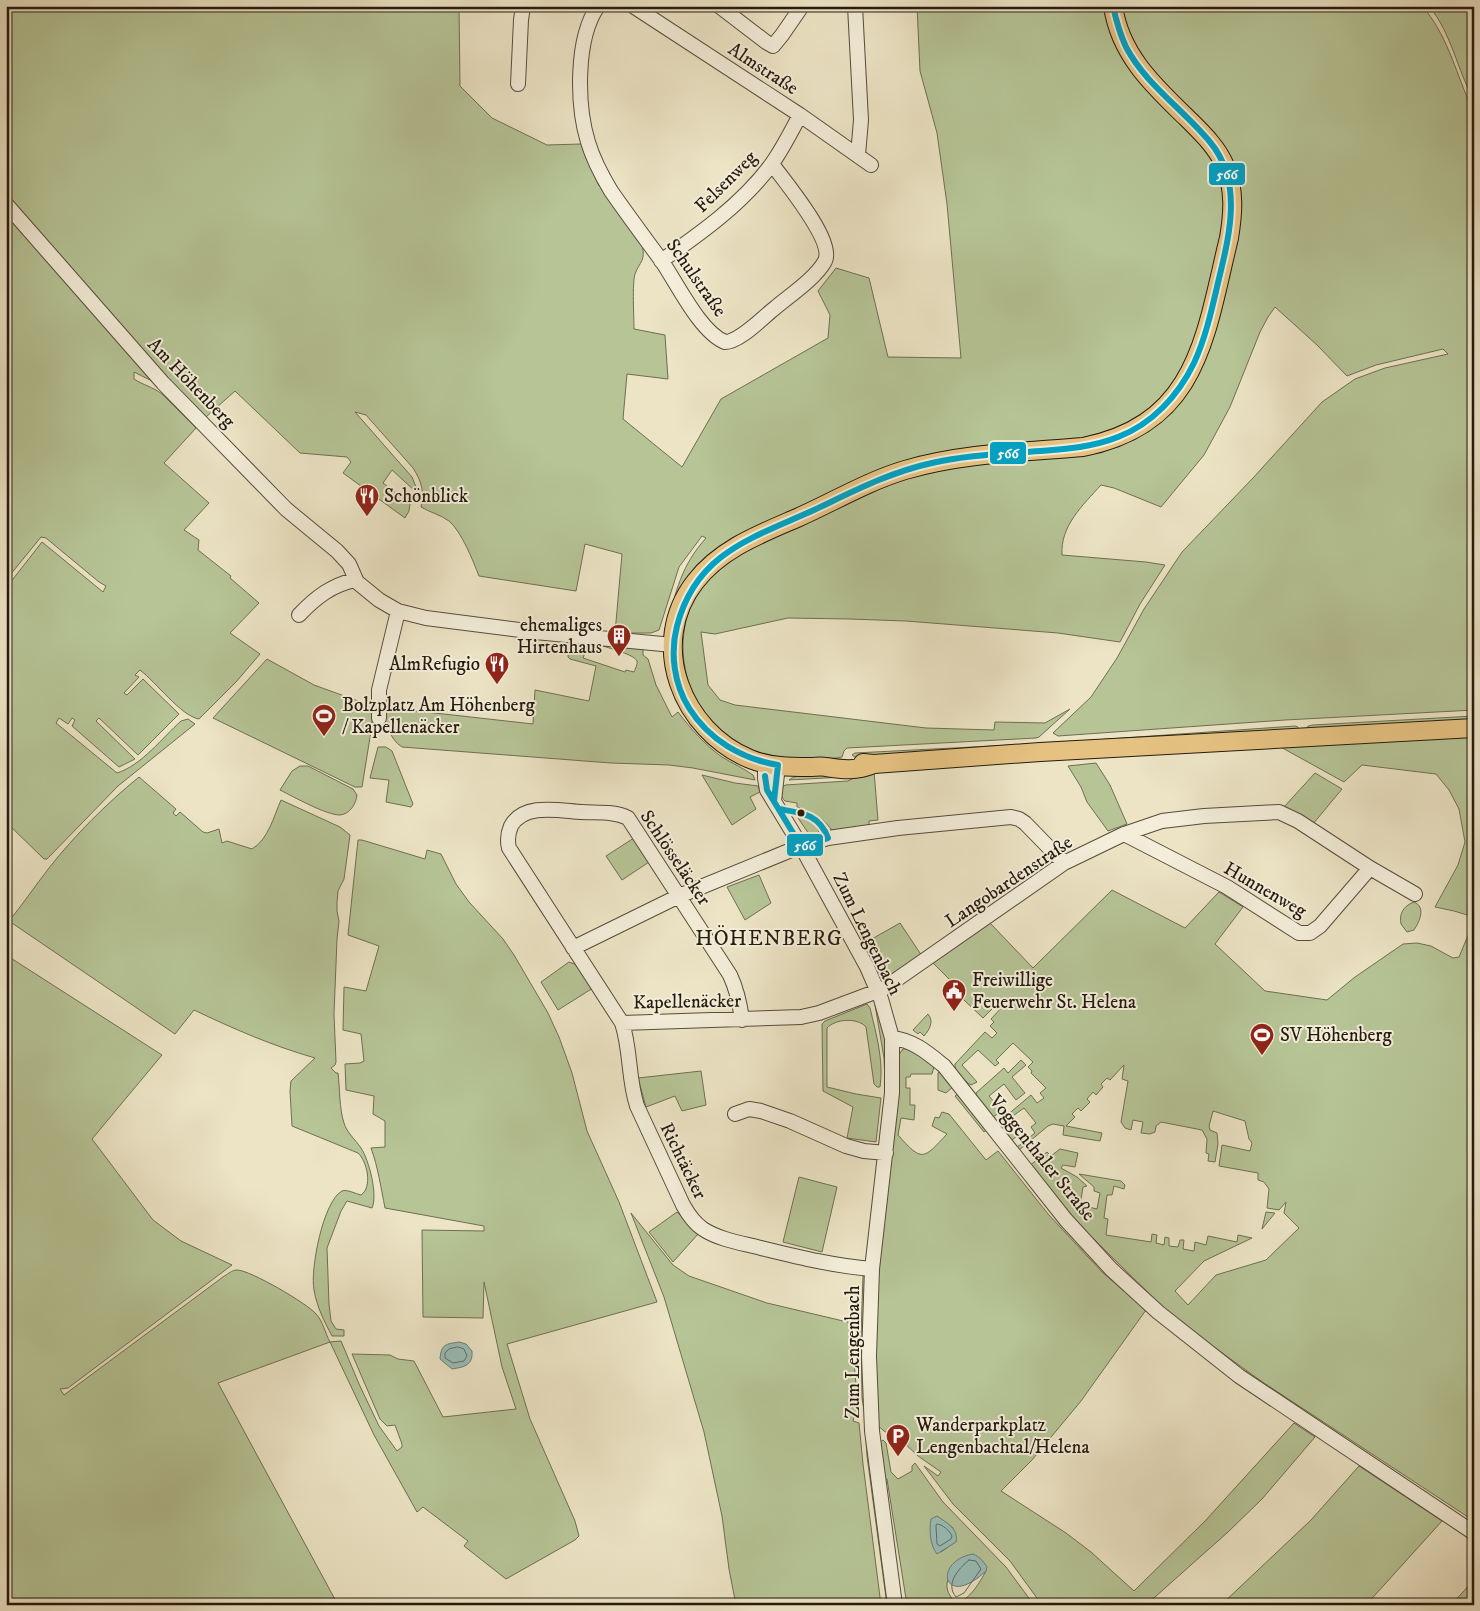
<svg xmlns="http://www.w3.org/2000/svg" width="1480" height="1611" font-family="'IM FELL DW Pica',serif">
  <rect width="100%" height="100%" fill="#ece4c5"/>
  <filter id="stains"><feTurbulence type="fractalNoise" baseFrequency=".004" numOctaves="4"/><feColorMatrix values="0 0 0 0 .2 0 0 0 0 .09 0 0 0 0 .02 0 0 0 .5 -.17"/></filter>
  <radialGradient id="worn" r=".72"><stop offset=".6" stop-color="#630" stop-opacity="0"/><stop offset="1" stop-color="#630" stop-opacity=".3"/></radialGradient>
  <path fill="#b6c496" stroke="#6e6f52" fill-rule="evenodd" d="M6,6h453l1,80 32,32 55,27 34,-1 17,40 44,61c4,16 -2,16 -7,29 -3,10 -1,43 -1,55l31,6 3,44 -41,-5 -4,45 59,48 39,-68 107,-61 2,-23 -12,-24 18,-23 33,10 19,79 73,1 -14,-154 -10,-71 -17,-62 -3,-65h189l103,146 14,31 3,30 -27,121 -19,45 -41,39 -41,19 -123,13 -224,82 -84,94c9,-35 14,-60 39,-88l-4,-2 -23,31 -20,63 -8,3h-36l7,-79 -37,-10 -9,47 -97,-15c-6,-15 -17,-44 -30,-55 -8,-6 -20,-9 -28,-14 3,-16 1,-25 -8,-39l-47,-53 -11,-3 57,65 4,10 -1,4 -23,-21 -9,13 27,21 -1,7 -4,7 -62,-45 8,-11 -4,-5 -47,-4 -65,-62 -29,26 -44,-45 -156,-176z
    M1120,6h302c24,27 33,63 47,96l5,6v602l-189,10 -227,16 -5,-3 38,-36 26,-39 27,-49 38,-57 71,-74 69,-76 33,-23 30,-11 63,-14 -5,-5 -67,16 -29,11 -30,-31 -42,-38 -7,10 -8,15 -30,75 -26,48 -43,52 -47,-19 -13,-3c-18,20 -41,41 -39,70l84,7 19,3 -25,39 -20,38 -62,-9 -152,-12 -56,-2 -62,-1 -73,16 -14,-2 7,53 12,15 15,5 191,23 68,2 1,-8 50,1 25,-14 -31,28 -3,1 -189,10 -3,3 -2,6 -6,1c-27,1 -56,2 -82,-7 -10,-3 -18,-9 -26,-15 -52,-37 -61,-116 -16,-163 5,-5 11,-11 17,-15 14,-10 41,-20 58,-28 54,-25 110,-52 168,-65l138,-12c40,-10 78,-34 100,-69 5,-8 8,-17 11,-25l33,-176 -102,-133z
    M1429,6h45v94c-17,-30 -22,-66 -45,-94z
    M6,212l146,169 -18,-9v7c9,6 19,8 28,15l34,34 -32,35 45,40 -25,27 15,10 -1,10 33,26 -1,2 29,25 -29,30 30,21 -24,28 -37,37c-18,-3 -43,-37 -59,-49l-5,5 4,2 -15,16 3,2 16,-16 36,35 -41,41 -39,-37 -3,3 39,38 -16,8 -47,-41 3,-6 -3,-2 -4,6 -9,-6 -3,5 61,50c25,-8 45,-35 64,-52l7,-2 7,5 -77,62 -71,73h-3l-38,-37v-234l36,-46 61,50 3,-6 -7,-4 -53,-44 -5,-1 -35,43z
    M569,644l19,1 -5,13 42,14 1,-2 8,2c1,-3 4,-8 3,-11 -2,-6 -28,-13 -34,-15l40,2v7l5,4 8,26 16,32 6,-5c13,17 27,33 44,45 10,6 21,11 31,18l2,5 -62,-12 -24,-3 -58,-2 -209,-16c-13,-8 -16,-25 -21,-40l152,17 2,-34 54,11 7,-35 -26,-7 -2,-2z
    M267,659l47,26 58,21v19l-10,62h-7l-142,-69z
    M1474,716v5l-167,8 1,-3 5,-1z
    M1295,726l3,1v2l-247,14z
    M1474,736v181l-20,-6 -19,-4 23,-42 7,-23 -6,-33 -10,-19 -13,-16 -74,-9 -18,17 -67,-37z
    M1031,744l-155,12 -21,1 -3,-2 3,-2z
    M378,747h8l6,4 21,53 -2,3 -25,-5 3,-22 -19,-2z
    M1096,763l14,22 17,39 -19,7 -21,-29 -6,-15 -13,-21z
    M300,766h8l45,23 4,6c-1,9 -7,19 -17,20 -14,0 -46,-18 -60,-25l12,-19z
    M874,771l4,49 -9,1v6l-36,5c-9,-14 -20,-19 -36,-25v-4l-12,-2c-5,-4 -5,-12 0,-16l63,-4 4,-2 1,-4z
    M1315,773l27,16 -29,35 -29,-17z
    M843,774v3l-54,3c9,-8 41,-5 54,-6z
    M702,775l33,8 23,3 2,6 -10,5 6,12 -24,16z
    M139,777l37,32 -3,4 3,3 4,-4 23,20 4,1 12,-4 3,14 5,-2 25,8c16,-9 22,-33 29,-49l59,27 10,8 -6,44 -6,12 -1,11v9l2,10 -2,18 -3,75 2,48 -1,3 -4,3 5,5h2c2,15 1,35 6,50 3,10 11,16 17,25 8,12 17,47 11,60l-25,-7 -6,10 -14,37 2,56 2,17 5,8 8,1v6h-12c-8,-15 -15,-29 -18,-46 -4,-20 9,-89 28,-99 5,-2 14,3 19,4 12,-8 6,-34 -3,-42l-66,-27 -2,-35 1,-10 24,-23c-42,-12 -81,-29 -121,-48l-19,24 -166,-113c14,-17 26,-35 40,-53 26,-33 57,-64 90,-91z
    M799,815l13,5 6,6 1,9 -5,1 -5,-2 -11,-16z
    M637,836l15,24 -30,20 -16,-24z
    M358,840h4l63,19 2,-9 14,4 15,30 13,18 34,37 11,16 34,58 11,24 13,36 15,58 32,71 38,100 -150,42 23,75 45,102 4,15 -4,4 -69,39 -42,-33 4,-5 -45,-34 -6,5 -43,-77 -44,-93 -112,41 120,222h-332v-650l156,100 -70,84 61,81 28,21 51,24 -164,123 -8,1 4,6 159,-118c5,-3 9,-7 14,-7 13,0 71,34 79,44 7,7 9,19 14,28l11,-1 18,43 20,42 18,25 5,-4v-3l-7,-19 -8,1 -7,-7 -28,-65 38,1 8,4 16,2 29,56 73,-8 -14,-42 -18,-85 -1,36 -60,-1 -1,-87 62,1v-5l-99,-18c-4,-20 -7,-41 -14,-60l14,-1v-26l-12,-7 1,-18 -28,-6 -1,-26 15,-1 4,-2 -3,-27 -18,-4 1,-43 22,4 13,-45 -31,-11z
    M759,875l12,28 -26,17 -18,-33z
    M1112,890l73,38 34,-36 24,15 -28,37 50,47 62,9 28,-23 48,-33 14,-1 14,3 22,12 6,-1 15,-36v600l-213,-140 -87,-63 -119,-117 -26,-35 18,-14 4,4 9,-7 18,4 -3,14 -12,-2 -2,3 16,9 10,9 -4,1 -3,18 17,4 3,-16 -6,-2v-4l-15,-13 42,7 4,4 -1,4 -10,-3 -2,9h-5l-3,23 4,1 -2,16 45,7 1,-8 5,1 -1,8 8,2 1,-8 4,1v8l9,1 2,-7h4l-1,9 11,2 1,-9 11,3 2,-9 29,6 1,-7 14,3 -48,23 -29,30 13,14 28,-30 50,-15 33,-32 -15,-15 2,-11 -7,8 -12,-2 2,-19 -5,-7 -6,-2v-7l-39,-7 3,-21 28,6 2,-8 -3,-4 -4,-18 -32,-10 -4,15 1,4 7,3 1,11 -3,18 -7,-1 1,-7 -3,-1 1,-14 -5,-9 -41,-8 -5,4 -1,6 -5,2 -9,-1 2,-11 -10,-2 -2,10 -6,-2 -4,-6 7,-41 -6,-2 2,-14 -14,15 -3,-2 -6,6 2,3 -7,8 -3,-3 -6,7 3,3 -9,9 -3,-3 -6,6 3,3 -9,9 36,7 -2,8 -37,-6 1,-9 -11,-2 -5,2 -30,25 -2,-3 19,-15 -4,-6 5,-4 -12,-15 -14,10 11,15 -9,7 -13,-18 32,-27 6,8 7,-5 -4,-5 6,-5 -15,-15 1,-2 -4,-4 5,-5 -20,-19 -17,17 3,3 -4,3 -17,-16 -16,15 15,17 -6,3c-7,-4 -17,-13 -16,-21l30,-32 7,6 5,-5 -7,-7 4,-4 -3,-3 13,-14 -4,-4 -17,17 -36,-34 3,-4 -17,-17 57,-40 43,45z
    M1414,902c12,5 6,19 0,28l-7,2 -6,-8c-2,-10 2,-18 13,-22z
    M900,923l22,33 -33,23h-6l-5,-5 -15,-30z
    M569,962l8,3 16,23 -35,22 -17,-28z
    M867,1004l3,4c6,25 14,53 10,79h-3l-3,-3 -8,-57c-9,-10 -31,-8 -39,1v59l29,7 25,4 -5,44 -29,-4 6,-31 -30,-16 -1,-67 3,-3z
    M875,1005l10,30 3,23 -3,24 -1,-24z
    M928,1014c6,7 2,15 -4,22l-4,-4 -2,2 -5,-4z
    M908,1047l27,16 -3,11h-21l-1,3h-4v11h4v17h5l-1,15 -13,-2 -3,17c24,27 25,25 49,-1l-15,-8 3,-9 4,1 3,-6 7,2 37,46 12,-9 50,63 54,58 44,38 -65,91 -49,59 -31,31 65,42 25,19 43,39 72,-71 88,-97 21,14 -53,62 -34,33 -82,73h-104l-32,-44 -57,-57 -29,-38 14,10 3,-4 -23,-16 -15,-14 -19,-11 -7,-6 -2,-115 22,-252 5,-8z
    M1021,1060l5,5 -14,12 13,16 -9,7 -12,-16 -15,12 13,15 -9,6 -16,-20 -1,-4 28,-25 4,5z
    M942,1069l13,16 -9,8 -8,-3v-17z
    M701,1071l5,34 -24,6 -7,-15 -29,11 -8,-29z
    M958,1094l30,35 -4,3 -29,-36z
    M799,1177l38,10 -15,65 -39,-10z
    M677,1212l22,21 -26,29 -24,-30z
    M1266,1212l9,1 -13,16z
    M631,1213l42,52 16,11 78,27 89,21 -2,38 5,55h-5l-1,4 6,2 4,41 18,141h-145l-7,-36 -7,-53 -18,-84 -40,-135z
    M863,1276l2,1v139l-3,-18 -1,-63z
    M865,1424l26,181h-4l-20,-149z
    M883,1440l3,3 5,29 7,7 14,-8v-5l3,-3 28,39 63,65 28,38h-22l-20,-3 -4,3h-81l-20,-126h-6l-1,-37zM937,1516l16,12 -6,20 -6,4zM957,1563l29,8c-6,11 -17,30 -30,32 -15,-15 -9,-25 1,-40z
    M1359,1466l83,55 -76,84h-145l90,-85z
    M1474,1580v25h-23z"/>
  <path fill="#99beb9" stroke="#6b7c75" d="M459,1342l7,2 6,7c1,14 -7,16 -20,18l-12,-10c1,-15 6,-15 19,-17z
    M937,1516c10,7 22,13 19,26l-19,12c-7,-9 -8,-24 -6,-35z
    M973,1554c7,3 10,7 14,13l-1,4c-43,40 -54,-10 -13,-17z"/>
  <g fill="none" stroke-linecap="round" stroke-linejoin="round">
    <path stroke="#5f6c64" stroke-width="1" d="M458,1347l6,2 3,7 -3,5 -11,2 -8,-5v-5l4,-4z
      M937,1524c5,0 13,7 15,12l-1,3 -11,7 -3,-2 -1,-18z
      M969,1560l7,1 5,8 -17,24 -8,4c-11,-13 2,-28 13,-37z"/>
    <defs>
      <path id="minor" d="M598,6c-23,33 -21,100 -10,136 5,17 14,34 23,49 16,23 33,46 50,69 16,23 39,72 64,82 15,0 38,-25 50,-34 14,-12 41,-30 50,-47 10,-20 -40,-79 -53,-97
        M633,6l167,109 71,50
        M719,6l47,36 7,4 9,-11 20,-29
        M855,6l6,114 -3,35
        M518,84l3,-64 2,-14
        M6,204l157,179 123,126 51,42 12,13 8,18 22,18 19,11 28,7 109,14 138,13
        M661,261c40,-28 81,-57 110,-96 11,-15 20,-33 29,-50
        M299,615c17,-18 33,-30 56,-35
        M379,718v-28l19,-79
        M765,764v14l2,12 34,56 66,121 14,32 11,39v55l-20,176 -3,87 3,75 23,174
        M774,801l4,-36
        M1124,834l103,53 72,46h11l10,-7 50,-58
        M573,948l106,-52 122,-50 27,-8 70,-10 113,-11 8,2 6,4 39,40
        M742,1020c-2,-16 -5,-30 -12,-45l-102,-157c-14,-7 -31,-5 -46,-6 -21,-1 -58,-10 -71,14 -3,7 -4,14 -2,22l113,175c9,27 6,56 15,83l46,99c5,9 11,18 20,24 17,11 39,14 58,19 37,9 73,18 111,21
        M622,1023l179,-6 18,-4 64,-24 181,-126 60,-29 38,-13 42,-5 75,-4 19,9 72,47 45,26
        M892,1038c21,2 36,15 52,28l122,154 45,49 47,43 81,64 235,157
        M735,1114l14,-5 12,2 29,10 56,25 18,5 22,2"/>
      <path id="major" d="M863,763l11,1 166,-12 434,-24
        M874,764c-19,7 -29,6 -48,3 -5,-1 -11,0 -16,0 -19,0 -41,0 -60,-8 -68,-28 -103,-115 -55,-177 25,-33 65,-48 102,-64 36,-16 71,-37 108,-48 58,-17 119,-18 178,-23 116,-23 122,-112 146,-209 4,-24 6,-48 -4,-72 -8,-19 -23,-33 -38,-48 -33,-32 -67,-63 -74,-112"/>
    </defs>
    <use href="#minor" stroke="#574c3c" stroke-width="16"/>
    <use href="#major" stroke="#251a0f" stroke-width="20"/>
    <use href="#minor" stroke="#f3edd9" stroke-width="14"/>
    <use href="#major" stroke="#e6c282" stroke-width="18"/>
    <defs>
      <path id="bus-1" d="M765,776l2,14 34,56 27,-8c-9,-24 -26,-25 -49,-29
        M774,801l4,-36c-36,-6 -69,-25 -89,-57 -15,-24 -19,-55 -12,-82 19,-73 75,-88 137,-116 38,-18 76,-38 118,-47 35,-8 72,-9 108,-12 26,-2 53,-4 78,-14 34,-13 60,-41 76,-74 11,-24 17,-50 23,-76 11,-47 28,-103 -7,-145 -27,-33 -64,-57 -84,-95 -6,-13 -10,-27 -13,-41"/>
    </defs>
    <use href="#bus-1" stroke="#f3edd9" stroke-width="10"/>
    <use href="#bus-1" stroke="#02a2c4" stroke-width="6"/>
  </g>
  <defs>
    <symbol id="restaurant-pin" viewBox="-11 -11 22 30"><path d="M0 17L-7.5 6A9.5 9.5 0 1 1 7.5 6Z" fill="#8f2418" stroke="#f3edd9"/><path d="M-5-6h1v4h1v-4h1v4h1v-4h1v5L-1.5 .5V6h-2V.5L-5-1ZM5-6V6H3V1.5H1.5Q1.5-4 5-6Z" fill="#fff"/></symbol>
    <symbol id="building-pin" viewBox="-11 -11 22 30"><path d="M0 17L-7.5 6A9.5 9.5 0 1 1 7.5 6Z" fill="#8f2418" stroke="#f3edd9"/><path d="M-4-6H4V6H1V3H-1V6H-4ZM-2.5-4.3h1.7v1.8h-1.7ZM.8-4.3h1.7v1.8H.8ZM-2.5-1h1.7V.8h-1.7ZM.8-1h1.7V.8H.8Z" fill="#fff"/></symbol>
    <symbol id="stadium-pin" viewBox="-11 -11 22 30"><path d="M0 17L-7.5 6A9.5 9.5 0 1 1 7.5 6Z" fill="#8f2418" stroke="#f3edd9"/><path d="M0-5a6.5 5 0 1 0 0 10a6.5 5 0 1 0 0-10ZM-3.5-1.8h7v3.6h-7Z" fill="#fff"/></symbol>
    <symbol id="civic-pin" viewBox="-11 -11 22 30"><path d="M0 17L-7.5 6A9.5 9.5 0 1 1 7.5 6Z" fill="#8f2418" stroke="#f3edd9"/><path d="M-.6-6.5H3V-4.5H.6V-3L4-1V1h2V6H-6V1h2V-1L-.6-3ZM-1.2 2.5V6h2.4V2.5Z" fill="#fff"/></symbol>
    <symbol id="parking-pin" viewBox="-11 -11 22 30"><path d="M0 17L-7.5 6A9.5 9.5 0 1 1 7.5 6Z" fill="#8f2418" stroke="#f3edd9"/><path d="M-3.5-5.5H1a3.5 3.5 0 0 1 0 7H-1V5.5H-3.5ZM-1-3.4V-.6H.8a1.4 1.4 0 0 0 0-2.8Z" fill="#fff"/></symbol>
  </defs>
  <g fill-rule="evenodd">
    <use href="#restaurant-pin" x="353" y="482" width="28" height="38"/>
    <use href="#building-pin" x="605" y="622" width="28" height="38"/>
    <use href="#restaurant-pin" x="483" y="650" width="28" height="38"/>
    <use href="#stadium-pin" x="310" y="702" width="28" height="38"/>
    <use href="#civic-pin" x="940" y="977" width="28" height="38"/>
    <use href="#stadium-pin" x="1248" y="1021" width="28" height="38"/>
    <use href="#parking-pin" x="884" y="1422" width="28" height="38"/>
  </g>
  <circle fill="#251a0f" stroke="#f3edd9" stroke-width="2" cx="801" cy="813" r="4.5"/>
  <g text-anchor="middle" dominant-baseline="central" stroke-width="4" stroke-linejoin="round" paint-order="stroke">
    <g font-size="19" fill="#251a0f" stroke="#f3edd9">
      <text transform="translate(763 69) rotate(33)">Almstraße</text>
      <text transform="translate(726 182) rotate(-45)">Felsenweg</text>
      <text transform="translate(696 278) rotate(55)">Schulstraße</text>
      <text transform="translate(191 383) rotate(46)">Am Höhenberg</text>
      <text transform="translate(675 858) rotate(56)">Schlösseläcker</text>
      <text transform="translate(1009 882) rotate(-34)">Langobardenstraße</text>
      <text transform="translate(1265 890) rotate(30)">Hunnenweg</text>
      <text transform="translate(867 934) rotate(64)">Zum Lengenbach</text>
      <text transform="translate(687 1002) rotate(-1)">Kapellenäcker</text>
      <text transform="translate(1042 1158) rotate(51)">Voggenthaler Straße</text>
      <text transform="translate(683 1161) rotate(64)">Richtäcker</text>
      <text transform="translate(853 1352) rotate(-90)">Zum Lengenbach</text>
    </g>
    <g font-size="19" fill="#251a0f" stroke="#f3edd9" text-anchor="start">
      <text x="384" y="496">Schönblick</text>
      <text x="602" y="625" text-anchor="end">ehemaliges<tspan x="602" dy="22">Hirtenhaus</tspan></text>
      <text x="480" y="664" text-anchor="end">AlmRefugio</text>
      <text x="342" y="705">Bolzplatz Am Höhenberg<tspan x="342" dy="22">/ Kapellenäcker</tspan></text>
      <text x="972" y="980">Freiwillige<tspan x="972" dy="22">Feuerwehr St. Helena</tspan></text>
      <text x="1280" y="1035">SV Höhenberg</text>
      <text x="916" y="1425">Wanderparkplatz<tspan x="916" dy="22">Lengenbachtal/Helena</tspan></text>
    </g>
    <g font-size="21" letter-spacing="1" fill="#251a0f" stroke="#f3edd9">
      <text x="769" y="939">HÖHENBERG</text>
    </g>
  </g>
  <g stroke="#f3edd9" stroke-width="2">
    <rect x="1208" y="162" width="38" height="24" rx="5" fill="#02a2c4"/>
    <rect x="989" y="441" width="38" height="24" rx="5" fill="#02a2c4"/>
    <rect x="786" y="833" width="38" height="24" rx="5" fill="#02a2c4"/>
  </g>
  <g font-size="14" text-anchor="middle" font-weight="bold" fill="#fff">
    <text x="1227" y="179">566</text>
    <text x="1008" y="458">566</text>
    <text x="805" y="850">566</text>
  </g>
  <rect width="1480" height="1611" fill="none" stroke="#ece4c5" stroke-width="25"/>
  <rect x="8" y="8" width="1465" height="1596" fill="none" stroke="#251a0f" stroke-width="2.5"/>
  <rect x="12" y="12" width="1455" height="1586" fill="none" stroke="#251a0f"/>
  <rect width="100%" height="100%" filter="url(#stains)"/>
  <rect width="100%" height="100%" fill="url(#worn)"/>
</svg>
